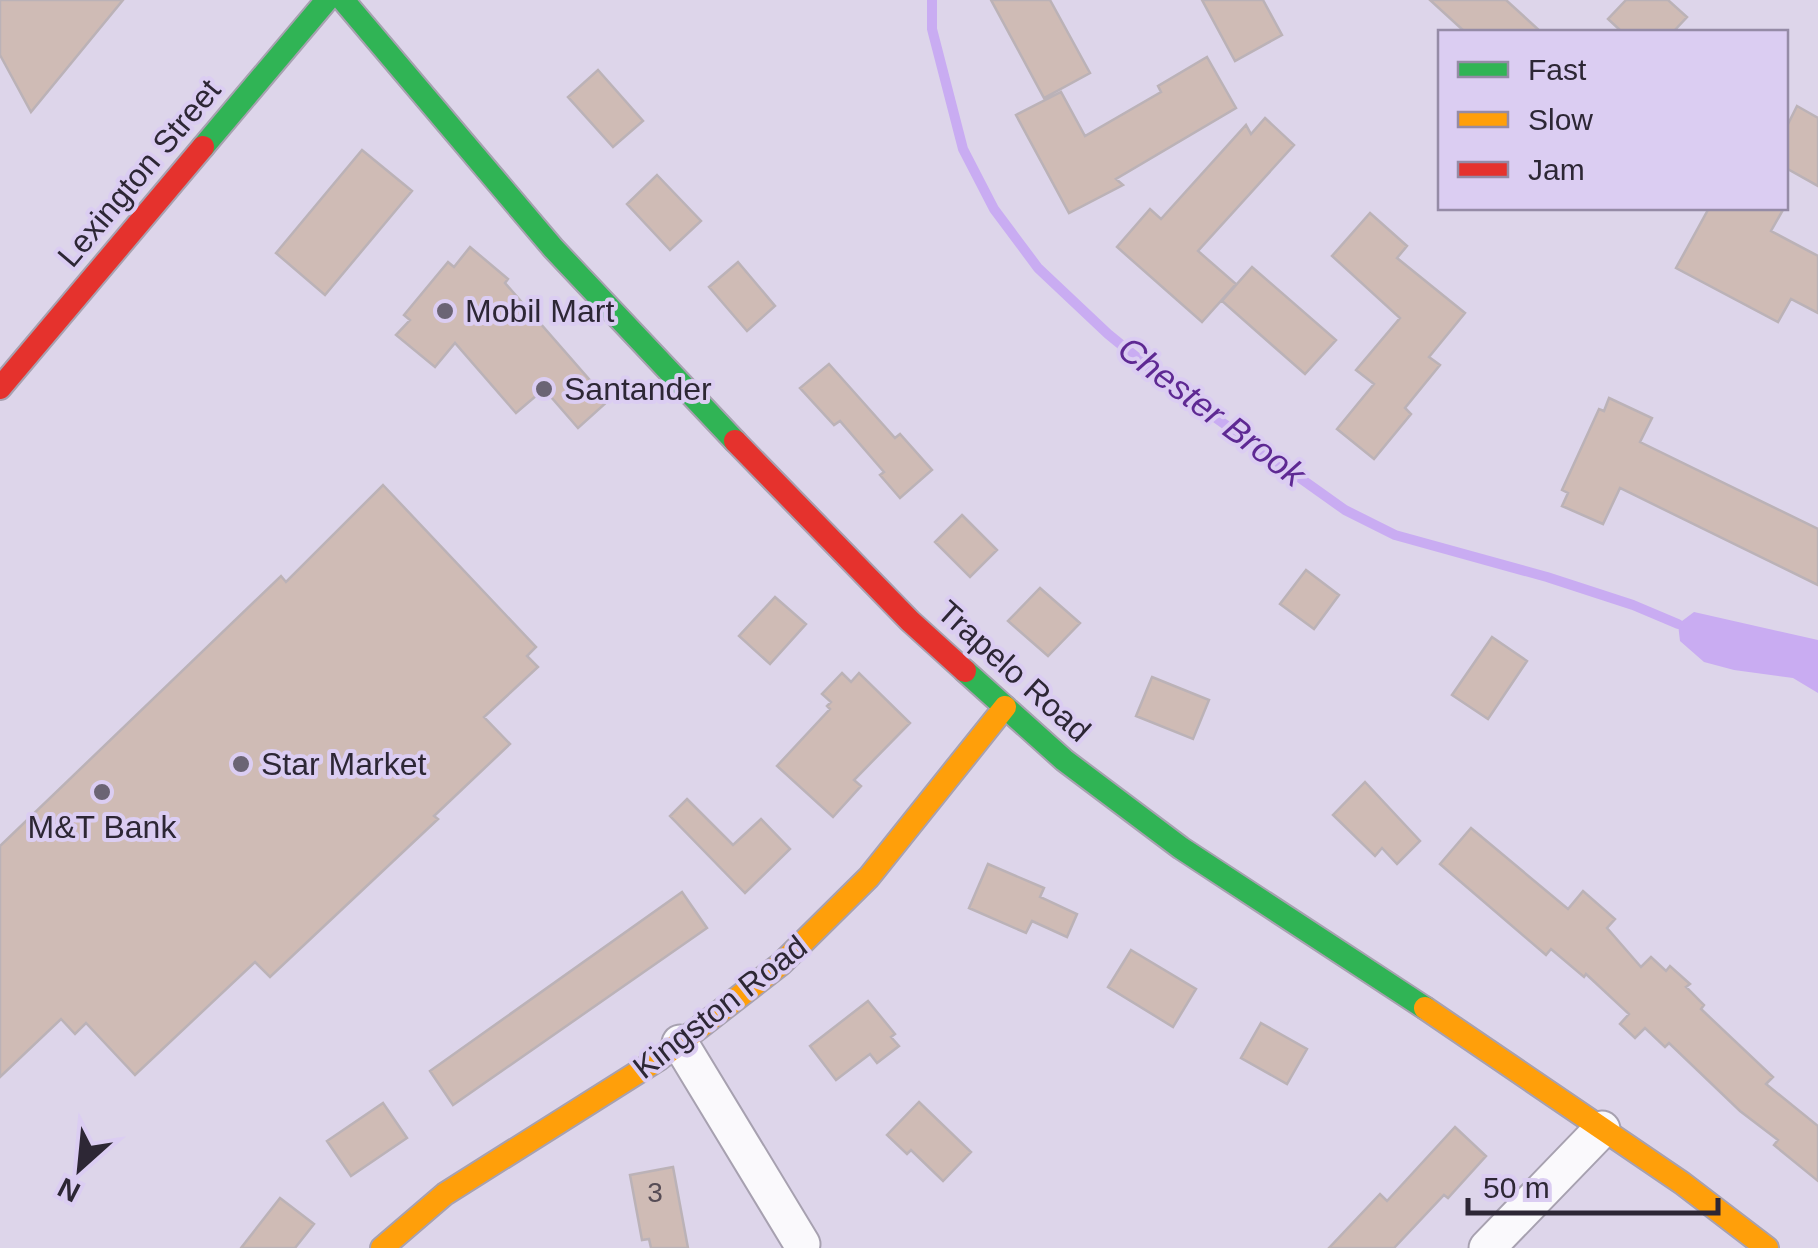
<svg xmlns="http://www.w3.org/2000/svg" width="1818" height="1248" font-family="Helvetica,sans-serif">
  <rect width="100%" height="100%" fill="#ddd5ea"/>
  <path fill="#c9acf2" d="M1694,612l124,28v53l-25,-15 -59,-8 -30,-8 -24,-21 -2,-17z"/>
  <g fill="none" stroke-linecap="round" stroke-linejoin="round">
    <path stroke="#c9acf2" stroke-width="10" d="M932,0v29l31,120 31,60 44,59 70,66 70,57 167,119 50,25 152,42 86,28 45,19"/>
  </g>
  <path fill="#cfbbb5" stroke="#bbb2b7" stroke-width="2.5" d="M0,0h123l-92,112 -31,-57z
    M991,0h59l40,73 -46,25z
    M1202,0h61l19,35 -47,26z
    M1430,0h76l35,32h-76z
    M1626,0h42l19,17 -14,15h-51l-14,-13z
    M1207,57l29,51 -120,71 7,6 -54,28 -53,-98 45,-23 24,44 76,-44 -3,-6z
    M598,70l45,51 -30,26 -45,-50z
    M1797,106l21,12v68l-32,-18v-40z
    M1265,118l29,27 -96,106 38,33 -34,38 -85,-75 33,-38 11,10 85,-94 5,9z
    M362,150l50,41 -87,104 -49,-42z
    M657,175l44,46 -31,29 -43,-46z
    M1709,208h75l-13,23 47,25v57l-27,-14 -13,23 -102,-54z
    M1370,213l37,33 -10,12 68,55 -36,44 11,8 -35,43 6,6 -37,45 -37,-30 37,-45 -18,-14 44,-52 -68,-62z
    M470,247l38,32 -3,4 103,118 -30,27 -34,-39 -28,24 -61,-70 -20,24 -39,-32 14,-15 -6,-5 44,-53 6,5z
    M738,262l37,44 -28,25 -38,-44z
    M1252,267l84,73 -31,34 -83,-73z
    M829,364l66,74 5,-4 32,36 -32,28 -20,-23 4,-3 -44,-51 -6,4 -34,-37z
    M1609,398l43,20 -12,24 178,87v56l-198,-97 -17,36 -41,-18 6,-13 -6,-3 37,-81 5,2z
    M383,485l153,162 -9,9 11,11 -54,50 26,27 -76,72 4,3 -168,158 -15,-15 -120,113 -49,-52 -11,11 -14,-15 -61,58v-231l281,-270 5,6z
    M962,515l35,35 -27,27 -35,-35z
    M1306,570l33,25 -25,34 -34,-25z
    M1040,588l40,35 -32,33 -40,-35z
    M775,597l31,27 -36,40 -31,-28z
    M1492,637l35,24 -39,58 -36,-24z
    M842,673l9,9 8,-9 51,50 -56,57 7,6 -28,31 -56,-51 53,-57 -3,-3 4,-4 -9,-8z
    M1152,677l57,23 -16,39 -57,-23z
    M1365,782l55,59 -23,23 -15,-16 -7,8 -42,-41z
    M687,799l46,46 28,-26 29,30 -45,44 -75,-77z
    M1471,828l97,81 15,-18 32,28 -8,9 34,39 10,-10 15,14 4,-5 20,18 -4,3 18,18 -3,4 72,68 -7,7 52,42v55l-44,-36 4,-5 -38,-29 -71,-68 -4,4 -20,-19 -10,10 -15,-14 9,-10 -43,-40 -2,3 -33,-28 -5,6 -106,-91z
    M988,864l56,24 -4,9 37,17 -10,23 -35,-16 -6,12 -57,-25z
    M682,892l25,36 -254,177 -23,-34z
    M1131,950l65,39 -23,38 -65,-40z
    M868,1001l27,33 -4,3 8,9 -22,17 -7,-9 -34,26 -26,-34z
    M1261,1023l46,26 -20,35 -46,-26z
    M919,1102l52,50 -28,29 -32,-31 -4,4 -20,-19z
    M383,1103l24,35 -56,38 -24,-35z
    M1455,1127l31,29 -38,42 -4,-3 -50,53h-65l51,-54 7,7z
    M673,1167l15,81h-37l-2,-9 -7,1 -12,-65z
    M280,1198l34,26 -19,24h-54z"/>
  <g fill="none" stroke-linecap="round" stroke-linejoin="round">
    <defs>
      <path id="street" d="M680,1043l122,201
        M1487,1248l115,-119"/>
      <path id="fast" d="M343,0l210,248 182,193
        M203,147l124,-147
        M965,671l99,89 117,88 244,160"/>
      <path id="slow" d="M1425,1008l257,175 85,65
        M382,1248l63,-54 214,-135 122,-95 88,-87 136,-170"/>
      <path id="jam" d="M0,388l203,-241
        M735,441l175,180 55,50"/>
    </defs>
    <use href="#street" stroke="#a7a1b0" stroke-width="39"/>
    <use href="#fast" stroke="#a7a1b0" stroke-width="26"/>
    <use href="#slow" stroke="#a7a1b0" stroke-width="26"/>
    <use href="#jam" stroke="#a7a1b0" stroke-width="26"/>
    <use href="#street" stroke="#faf9fc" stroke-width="35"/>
    <use href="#fast" stroke="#30b455" stroke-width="22"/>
    <use href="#slow" stroke="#ff9f0a" stroke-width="22"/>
    <use href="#jam" stroke="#e5322d" stroke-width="22"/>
  </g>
  <g fill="#6b6474" stroke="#dbcdf2" stroke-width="4">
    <circle cx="445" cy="311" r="10"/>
    <circle cx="544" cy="389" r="10"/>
    <circle cx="241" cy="764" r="10"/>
    <circle cx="102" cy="792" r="10"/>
  </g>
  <g text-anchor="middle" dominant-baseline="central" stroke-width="8" stroke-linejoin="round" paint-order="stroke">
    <g font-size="28" fill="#564c55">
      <text x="655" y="1192">3</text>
    </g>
    <g font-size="32" fill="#2d2735" stroke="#dbcdf2">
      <text transform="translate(139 173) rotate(-50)">Lexington Street</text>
      <text transform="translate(1014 671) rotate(42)">Trapelo Road</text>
      <text transform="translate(720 1007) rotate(-38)">Kingston Road</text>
    </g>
    <g font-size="32" fill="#2d2735" stroke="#dbcdf2" text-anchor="start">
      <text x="465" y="311">Mobil Mart</text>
      <text x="564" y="389">Santander</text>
      <text x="261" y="764">Star Market</text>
      <text x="102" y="827" text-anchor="middle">M&amp;T Bank</text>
    </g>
    <g font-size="35" font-style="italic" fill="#5e2993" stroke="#dbcdf2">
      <text transform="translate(1212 411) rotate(37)">Chester Brook</text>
    </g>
  </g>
  <rect x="1438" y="30" width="350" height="180" fill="#dbcdf2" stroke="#958ba6" stroke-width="2.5"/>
  <rect x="1458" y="62" width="50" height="15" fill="#30b455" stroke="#958ba6" stroke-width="2.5"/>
  <text x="1528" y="80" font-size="30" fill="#2d2735">Fast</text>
  <rect x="1458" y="112" width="50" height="15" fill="#ff9f0a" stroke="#958ba6" stroke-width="2.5"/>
  <text x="1528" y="130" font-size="30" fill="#2d2735">Slow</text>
  <rect x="1458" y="162" width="50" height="15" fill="#e5322d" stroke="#958ba6" stroke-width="2.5"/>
  <text x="1528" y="180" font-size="30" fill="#2d2735">Jam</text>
  <g transform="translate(80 1168) rotate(207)" stroke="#dbcdf2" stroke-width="8" paint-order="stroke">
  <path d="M0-8L18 38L0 25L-18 38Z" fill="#2d2735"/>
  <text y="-15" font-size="28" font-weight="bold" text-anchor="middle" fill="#2d2735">N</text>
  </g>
  <path d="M1468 1198v15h250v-15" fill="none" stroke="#2d2735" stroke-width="5"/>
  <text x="1483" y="1198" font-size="30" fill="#2d2735" stroke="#dbcdf2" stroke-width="8" paint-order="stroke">50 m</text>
</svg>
